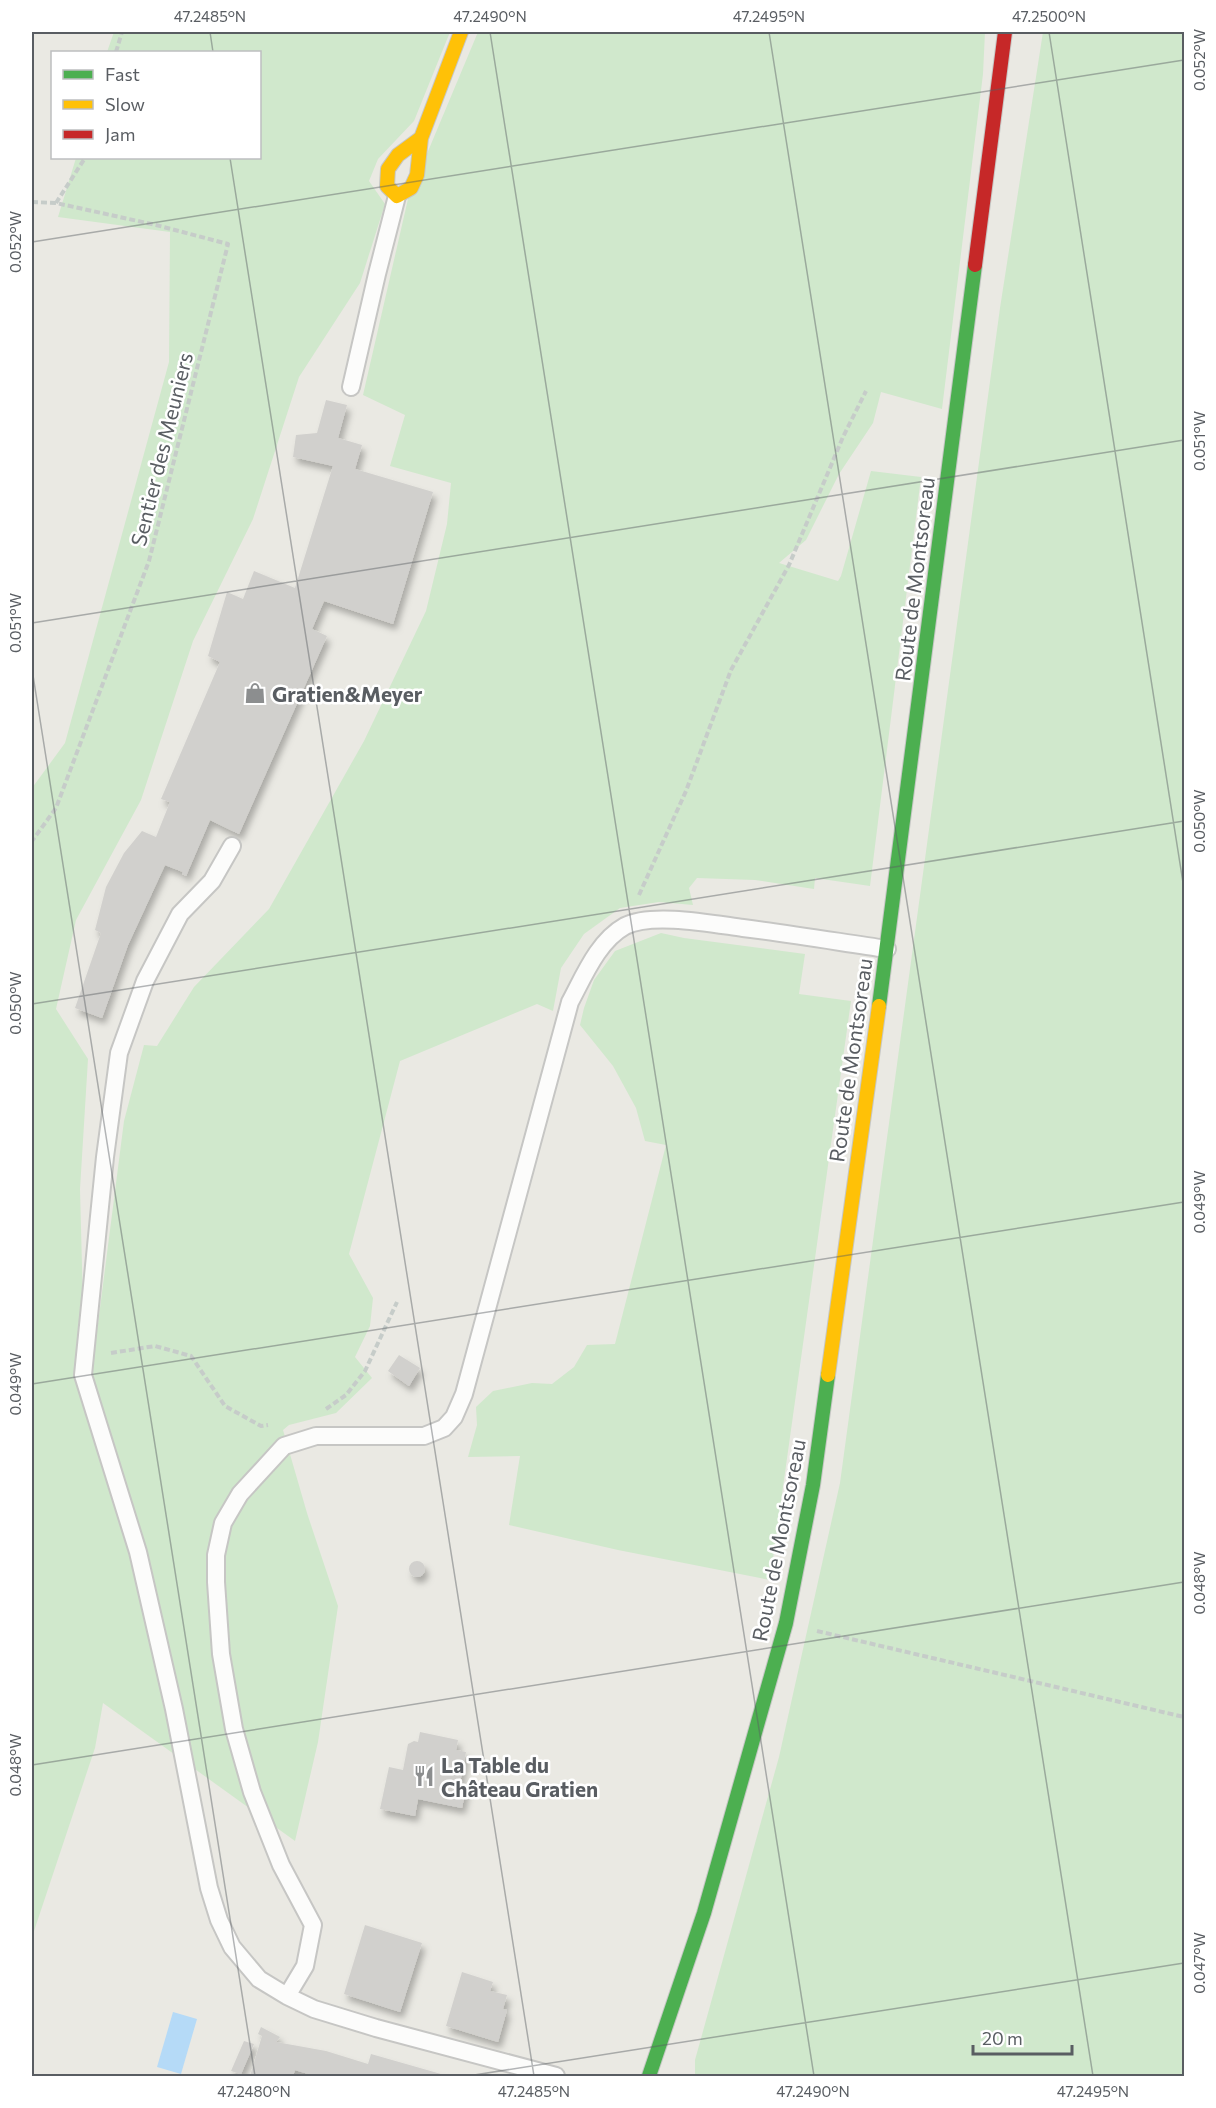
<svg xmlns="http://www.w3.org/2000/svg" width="1216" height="2108" font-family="Commissioner,sans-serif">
  <defs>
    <filter id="shadow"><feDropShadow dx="3.5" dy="6" stdDeviation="3" flood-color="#0004"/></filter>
  </defs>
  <rect width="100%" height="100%" fill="#eae9e3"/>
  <path fill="#d0e8cc" d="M114,32h336l-36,89 -36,38 -9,22 16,23 -25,79 -61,94 -46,142 -60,122 -52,159 -65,120 -20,89 32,50 -8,130 4,154 11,4 29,-226 20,-76 13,1 37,-59 75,-78 95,-168 62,-130 21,-87 4,-41 -61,-17 15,-51 -42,-20 45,-196 70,-167h507l-2,42 -41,335 -61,-17 -8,31 -34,51 -33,66 -27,23 59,18 3,-5 30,-105 50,6 -51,409 -55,-8 -1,11 -59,-9 -58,-2 -8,10 4,17 -34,-3 -39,6 -36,26 -23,34 -8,43 -16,-7 -137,57 -51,193 24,44 -3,28 -15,31 17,21 -36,35 -47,12 -6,5 24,83 31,93 -20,136 -23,99 -192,-138 -8,45 -63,189v-1149l33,-45 104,-381 1,-130 -112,-15 18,-59h184v-106h-153z
    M1043,32h141v2044h-489v-16l84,-303 61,-274 160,-1175z
    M661,933l23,5 121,16 -6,40 52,7 -81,579 -152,-30 -109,-25 11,-69 -52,1 9,-32 -1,-18 17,-16 39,-8 20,1 22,-17 13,-22 28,-1 51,-199 -21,-4 -9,-33 -23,-42 -33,-41 4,-17 10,-28 21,-29z"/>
  <path fill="#b5daf7" d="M173,2012l24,7 -16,55 -24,-7z"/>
  <path fill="#d1d0cd" filter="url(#shadow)" d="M326,400l21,5 -9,33 24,7 -7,24 78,23 -40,132 -69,-23 -12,28 15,7 -88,198 -29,-14 -24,56 -4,-2 1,-2 -18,-7 -37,80 -26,73 -27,-10 26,-75 -6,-3 11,-43 18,-34 18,-22 14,6 14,-35 -9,-3 59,-137 -12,-6 19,-64 16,7 11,-28 41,17 38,-122 -40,-9 3,-22 21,-2z
    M399,1355l21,13 -11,18 -21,-15z
    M409 1569a8 8 0 1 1 16 0a8 8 0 1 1-16 0Z
    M420,1732l38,8 -2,10 10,2 -6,31 7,1 -5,24 -44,-9 -3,17 -35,-7 9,-42 14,3 5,-26 6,-3 4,1z
    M365,1925l57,18 -22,69 -56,-18z
    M462,1972l31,10 -3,9 17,4 -4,14 4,1 -9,32 -52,-16z
    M261,2027l19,10 -4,5 50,9 42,13 3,-10 77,22h-122l-6,-1v1h-5l-20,-6 -2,6h-43l12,-40 -4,-2z
    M244,2041l10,3 -13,30 -10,-3z"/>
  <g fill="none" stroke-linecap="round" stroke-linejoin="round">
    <defs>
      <path id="lane" d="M351,387l26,-113 20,-78
        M232,846l-20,35 -32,33 -35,67 -26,72 -14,104 -22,218 55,177 36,157 35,179 10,32 13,27 27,32 28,17 27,13 62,19 180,48
        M287,1996l18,-30 8,-41 -32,-60 -29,-73 -18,-63 -13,-75 -5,-72v-27l7,-32 17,-29 44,-48 32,-10h108l20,-8 10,-11 10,-23 106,-392c14,-26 28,-61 55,-76 27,-14 88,-2 118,2 48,6 96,14 144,21"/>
      <path id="fast" d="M879,1006l96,-741
        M649,2076l55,-163 82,-290 27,-138 15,-110"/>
      <path id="slow" d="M421,138l-4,37 -6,13 -14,8 -10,-10 1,-17 10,-14 23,-17 40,-106
        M828,1375l51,-369"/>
      <path id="jam" d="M975,265l30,-233"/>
    </defs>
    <use href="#lane" stroke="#c6c6c4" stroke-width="20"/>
    <use href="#fast" stroke="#c6c7c5" stroke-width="16"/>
    <use href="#slow" stroke="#c6c7c5" stroke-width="16"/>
    <use href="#jam" stroke="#c6c7c5" stroke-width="16"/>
    <path stroke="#c6ccc9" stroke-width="4" stroke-dasharray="6 3" stroke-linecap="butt" d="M116,52l6,-20
      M32,202l24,1 100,22 72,19 -79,317 -93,247 -24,33
      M56,203l29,-45
      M639,895l47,-104 45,-121 58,-105 54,-128 23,-46
      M111,1353l44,-7 36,10 34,50 36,20 7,-1
      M326,1409l20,-14 19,-24 32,-69
      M817,1631l367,86"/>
    <use href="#lane" stroke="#fcfcfb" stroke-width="16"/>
    <use href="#fast" stroke="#4caf50" stroke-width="14"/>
    <use href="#slow" stroke="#ffc107" stroke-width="14"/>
    <use href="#jam" stroke="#c62828" stroke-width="14"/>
  </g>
  <path fill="none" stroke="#595d62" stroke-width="1.5" stroke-opacity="0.45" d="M210,32l3,20M490,32l324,2044M769,32l324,2044M1049,32l135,857M230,158l304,1918M32,242l1152,-182M32,623l1152,-183M32,669l223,1407M32,1004l1152,-183M32,1384l1152,-182M32,1765l1152,-183M468,2076l716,-113"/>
  <defs>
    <symbol id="shop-bare" viewBox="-9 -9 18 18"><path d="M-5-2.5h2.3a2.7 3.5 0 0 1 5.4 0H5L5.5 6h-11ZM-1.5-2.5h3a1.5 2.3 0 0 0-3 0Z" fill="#8c8e8f" stroke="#fff" stroke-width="2.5" paint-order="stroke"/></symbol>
    <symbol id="restaurant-bare" viewBox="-9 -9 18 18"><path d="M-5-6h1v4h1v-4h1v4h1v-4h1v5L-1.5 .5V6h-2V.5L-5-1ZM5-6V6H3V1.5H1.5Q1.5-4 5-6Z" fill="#8c8e8f" stroke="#fff" stroke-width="2.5" paint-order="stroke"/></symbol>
  </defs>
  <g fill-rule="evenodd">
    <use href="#shop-bare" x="240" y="678" width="30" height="30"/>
    <use href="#restaurant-bare" x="409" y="1761" width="30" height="30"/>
  </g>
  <g text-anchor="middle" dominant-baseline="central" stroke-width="5" stroke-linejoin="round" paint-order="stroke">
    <g font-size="21" fill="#595d62" stroke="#fff">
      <text transform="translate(161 449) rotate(-76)">Sentier des Meuniers</text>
      <text transform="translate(914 579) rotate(-83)">Route de Montsoreau</text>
      <text transform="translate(850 1060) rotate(-82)">Route de Montsoreau</text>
      <text transform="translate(778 1540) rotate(-79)">Route de Montsoreau</text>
    </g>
    <g font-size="21" font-weight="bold" fill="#595d62" stroke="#fff" text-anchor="start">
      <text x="272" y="693">Gratien&amp;Meyer</text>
      <text x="441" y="1764">La Table du<tspan x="441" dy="24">Château Gratien</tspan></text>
    </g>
  </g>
  <rect width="1216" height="2108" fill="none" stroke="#ffffff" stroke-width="66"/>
  <rect x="51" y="51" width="210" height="108" fill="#ffffff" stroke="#bdbec0" stroke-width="1.5"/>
  <rect x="63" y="70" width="30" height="9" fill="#4caf50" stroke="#bdbec0" stroke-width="1.5"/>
  <text x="105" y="81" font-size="18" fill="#595d62">Fast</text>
  <rect x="63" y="100" width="30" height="9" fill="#ffc107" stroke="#bdbec0" stroke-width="1.5"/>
  <text x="105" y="111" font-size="18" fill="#595d62">Slow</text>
  <rect x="63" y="130" width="30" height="9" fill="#c62828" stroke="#bdbec0" stroke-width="1.5"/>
  <text x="105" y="141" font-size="18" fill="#595d62">Jam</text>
  <path d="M973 2045v9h99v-9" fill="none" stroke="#595d62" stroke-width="3"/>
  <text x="982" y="2045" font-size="18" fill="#595d62" stroke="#ffffff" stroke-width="4.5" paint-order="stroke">20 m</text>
  <rect x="33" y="33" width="1150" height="2042" fill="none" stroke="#595d62" stroke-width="2"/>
  <g font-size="15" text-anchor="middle" fill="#595d62">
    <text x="210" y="22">47.2485°N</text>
    <text x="490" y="22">47.2490°N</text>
    <text x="769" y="22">47.2495°N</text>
    <text x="1049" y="22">47.2500°N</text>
    <text transform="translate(1200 60) rotate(-90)" y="5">0.052°W</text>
    <text transform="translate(16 242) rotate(-90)" y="5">0.052°W</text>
    <text transform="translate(1200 441) rotate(-90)" y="5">0.051°W</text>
    <text transform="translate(16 623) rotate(-90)" y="5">0.051°W</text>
    <text transform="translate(1200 821) rotate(-90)" y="5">0.050°W</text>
    <text transform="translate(16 1003) rotate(-90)" y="5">0.050°W</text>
    <text transform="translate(1200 1202) rotate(-90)" y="5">0.049°W</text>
    <text transform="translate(16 1384) rotate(-90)" y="5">0.049°W</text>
    <text transform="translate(1200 1583) rotate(-90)" y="5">0.048°W</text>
    <text transform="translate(16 1765) rotate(-90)" y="5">0.048°W</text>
    <text transform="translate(1200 1963) rotate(-90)" y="5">0.047°W</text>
    <text x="254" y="2097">47.2480°N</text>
    <text x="534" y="2097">47.2485°N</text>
    <text x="813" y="2097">47.2490°N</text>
    <text x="1093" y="2097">47.2495°N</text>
  </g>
</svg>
